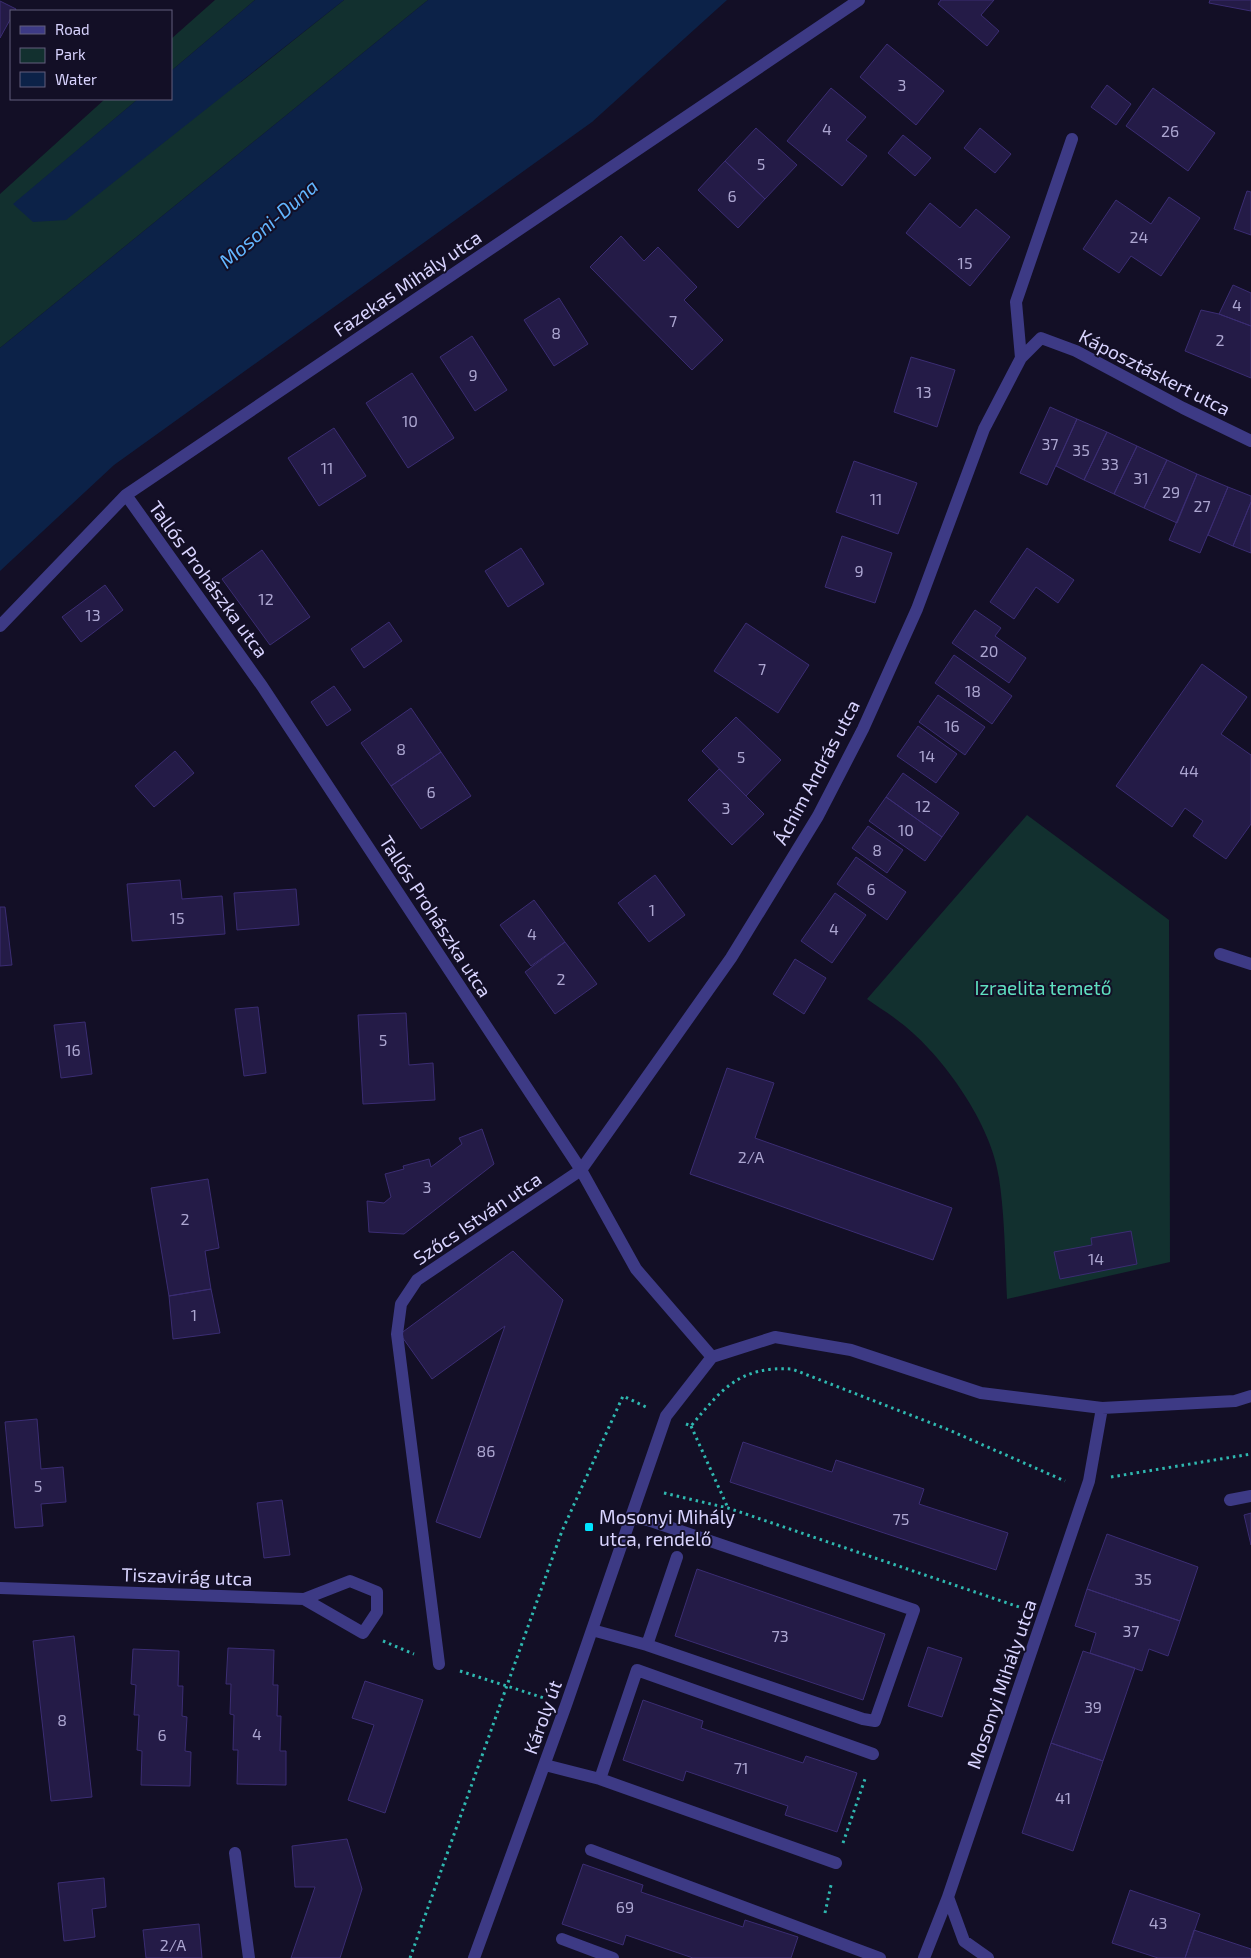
<svg xmlns="http://www.w3.org/2000/svg" width="1251" height="1958" font-family="'Exo 2',sans-serif">
  <rect width="100%" height="100%" fill="#130f26"/>
  <path fill="#12302f" d="M215,0h40l-84,71v-32z
    M344,0h84l-428,348v-154l105,-95h33l-124,105 227,-122z
    M1027,815l142,105 1,342 -163,37c-2,-40 -2,-81 -8,-121 -7,-53 -56,-123 -98,-155 -11,-9 -23,-16 -34,-24z"/>
  <path fill="#0c2248" d="M255,0h89l-278,220 -33,2 -20,-18 125,-105h33v-28z
    M428,0h299l-135,122 -478,343 -114,106v-223z"/>
  <path fill="#241b47" stroke="#3b2d73" d="M941,0h53l-13,15 18,16 -12,15 -49,-42z
    M1210,0h41v11l-42,-8z
    M0,1l16,8 -1,2h-4v7l-11,20z
    M887,44l57,47 -28,34 -56,-48z
    M1107,85l24,19 -15,21 -25,-18z
    M831,88l35,29 -20,23 21,16 -25,30 -55,-45z
    M1153,88l62,45 -27,38 -62,-45z
    M756,128l41,37 -32,34 -40,-38z
    M980,128l31,26 -16,19 -31,-25z
    M903,135l28,23 -16,18 -27,-23z
    M725,161l40,38 -27,29 -40,-38z
    M1247,191l4,1v43l-17,-6z
    M1169,197l31,21 -39,58 -30,-20 -12,17 -36,-24 33,-49 35,24z
    M930,203l30,25 16,-19 34,28 -40,49 -64,-53z
    M621,236l23,25 14,-14 39,40 -13,13 39,40 -31,30 -102,-103z
    M1233,285l18,8v33l-32,-12z
    M559,298l29,46 -34,22 -30,-46z
    M1201,310l18,4 32,12v52l-66,-27z
    M472,336l35,54 -32,21 -35,-54z
    M911,357l44,13 -18,57 -43,-15z
    M412,373l42,65 -46,30 -42,-65z
    M1050,407l27,12 -30,66 -27,-12z
    M1077,419l30,13 -23,48 -28,-14z
    M334,428l32,48 -47,30 -31,-48z
    M1107,432l30,14 -23,48 -30,-14z
    M1137,446l30,14 -23,48 -30,-14z
    M1167,460l30,14 -20,49 -33,-15z
    M854,461l63,22 -19,51 -62,-22z
    M1197,474l31,13 -28,66 -31,-13z
    M1228,487l23,9v6l-18,44 -25,-11z
    M1251,502v51l-18,-7z
    M842,536l50,17 -17,50 -50,-16z
    M521,548l23,36 -36,23 -23,-36z
    M1027,548l47,32 -16,23 -22,-16 -22,32 -24,-17z
    M262,550l48,67 -40,28 -48,-66z
    M105,585l18,25 -42,32 -19,-25z
    M975,610l26,18 -6,8 31,22 -17,25 -57,-40z
    M389,622l13,19 -38,27 -13,-19z
    M746,623l63,42 -31,48 -64,-42z
    M954,655l58,41 -20,28 -57,-41z
    M1202,664l45,33 -26,37 30,21v69l-25,35 -33,-23 10,-15 -18,-13 -13,19 -56,-41z
    M334,686l17,24 -24,16 -16,-24z
    M938,695l47,32 -20,28 -46,-33z
    M411,708l30,44 -50,34 -30,-43z
    M736,717l45,43 -35,36 -44,-45z
    M918,726l39,28 -21,29 -39,-27z
    M175,751l19,22 -40,34 -19,-21z
    M441,752l30,44 -50,33 -30,-43z
    M719,769l45,45 -32,31 -44,-45z
    M903,773l56,40 -17,24 -56,-40z
    M886,797l56,40 -17,24 -56,-40z
    M868,826l35,24 -16,23 -35,-25z
    M856,857l50,35 -19,28 -50,-36z
    M655,875l30,40 -36,27 -31,-39z
    M180,880l2,19 40,-3 3,38 -93,7 -5,-57z
    M296,889l3,36 -62,5 -3,-37z
    M835,893l31,22 -34,48 -31,-22z
    M534,900l31,42 -34,24 -31,-41z
    M0,907h5l7,58 -12,1z
    M565,942l32,42 -42,30 -30,-42z
    M795,959l31,19 -22,36 -31,-20z
    M258,1007l8,66 -22,3 -9,-67z
    M406,1013l3,52 24,-2 2,37 -72,4 -5,-89z
    M85,1022l7,52 -31,4 -7,-53z
    M727,1068l47,15 -19,55 197,70 -19,52 -243,-86z
    M482,1129l12,35 -90,70 -35,-2 -2,-31 17,2 7,-6 -6,-23 19,-5 -1,-3 26,-7 2,8 31,-23 -3,-6z
    M208,1179l11,69 -14,3 6,38 -42,7 -18,-108z
    M1131,1231l6,33 -77,15 -6,-27 38,-7 -1,-7z
    M513,1251l50,49 -83,238 -44,-16 69,-196 -73,53 -32,-45z
    M211,1289l9,44 -47,6 -4,-43z
    M37,1419l4,50 22,-2 3,35 -25,2 2,22 -28,2 -10,-106z
    M743,1442l89,30 4,-12 88,29 -5,15 89,29 -12,37 -266,-88z
    M282,1500l8,55 -26,3 -7,-55z
    M1251,1513v32l-7,-30z
    M1107,1534l91,33 -18,54 -93,-32z
    M697,1569l188,65 -22,66 -188,-64z
    M1087,1589l93,32 -12,35 -19,-7 -7,22 -52,-18 6,-20 -21,-7z
    M74,1636l18,161 -41,4 -18,-160z
    M928,1647l34,11 -20,59 -34,-11z
    M228,1648l46,2 -1,35h5l-1,31h4l-1,35h6v34l-49,-1 1,-34h-5l1,-35 -4,-1 1,-30h-5z
    M133,1649l46,2 -1,35h5l-1,30 5,1 -2,34 6,1 -1,34 -49,-1 1,-34 -5,-1 2,-35h-5l2,-30 -5,-1z
    M1083,1651l52,17 -32,93 -52,-18z
    M365,1681l58,19 -38,113 -37,-13 26,-75 -22,-7z
    M643,1700l60,21 -2,7 102,35 3,-7 51,17 -20,59 -52,-17 3,-9 -102,-35 -3,10 -60,-21z
    M1051,1743l52,18 -30,90 -51,-18z
    M347,1839l15,50 -22,69h-49l24,-71h-20l-3,-41z
    M583,1864l60,21 -2,7 102,35 2,-7 53,17 -7,21h-98l-67,-23 -3,10 -61,-21z
    M104,1878l2,29 -14,2 3,28 -31,4 -6,-58z
    M1130,1890l70,24 -15,44h-27l-46,-15z
    M199,1924l3,34h-56l-3,-28z
    M1194,1930l57,19v9h-66z"/>
  <g fill="none" stroke-linecap="round" stroke-linejoin="round">
    <path stroke="#2fb8b0" stroke-width="3" stroke-dasharray="2.5 4" stroke-linecap="butt" d="M686,1424l5,2c31,-37 48,-60 101,-57l157,61 116,51
      M691,1426l37,82
      M1111,1477l140,-23
      M664,1493l64,15 294,100
      M383,1641l31,13
      M460,1671l84,27
      M843,1843l23,-67
      M825,1913l6,-28
      M410,1958l152,-427 61,-135 23,11"/>
    <path stroke="#3d3a85" stroke-width="12" d="M1021,358l-5,-56 56,-163
      M126,495l136,191 319,484 55,99 76,88
      M0,626l126,-131 733,-495
      M1220,954l31,10
      M1230,1500l21,-4
      M0,1588l304,11 59,34 14,-21v-20l-27,-11 -46,18
      M592,1630l55,15 216,74 12,2 39,-111 -266,-90 -18,-2
      M647,1645l30,-88
      M439,1664l-42,-330 4,-30 16,-24 164,-110 150,-212 87,-142 45,-87 54,-120 67,-180 37,-71 20,-20 35,13 107,57 68,33
      M545,1765l55,14 236,84
      M600,1779l37,-109 236,84
      M591,1850l289,108
      M235,1853l14,105
      M562,1939l51,19
      M474,1958l92,-253 100,-289 46,-59 63,-20 76,13 130,43 121,15 133,-7 16,-5
      M924,1958l24,-61
      M988,1958l-24,-17 -16,-44 141,-416 13,-73"/>
  </g>
  <rect fill="#00e5ff" stroke="#130f26" stroke-width="2" x="584" y="1522" width="10" height="10" rx="2.5"/>
  <g text-anchor="middle" dominant-baseline="central" stroke-width="4" stroke-linejoin="round" paint-order="stroke">
    <g font-size="16" fill="#aca6d1">
      <text x="902" y="84">3</text>
      <text x="827" y="128">4</text>
      <text x="1170" y="130">26</text>
      <text x="761" y="163">5</text>
      <text x="732" y="195">6</text>
      <text x="1139" y="236">24</text>
      <text x="965" y="262">15</text>
      <text x="1237" y="304">4</text>
      <text x="673" y="320">7</text>
      <text x="556" y="332">8</text>
      <text x="1220" y="339">2</text>
      <text x="473" y="374">9</text>
      <text x="924" y="391">13</text>
      <text x="410" y="420">10</text>
      <text x="1050" y="443">37</text>
      <text x="1081" y="449">35</text>
      <text x="1110" y="463">33</text>
      <text x="327" y="467">11</text>
      <text x="1141" y="477">31</text>
      <text x="1171" y="491">29</text>
      <text x="876" y="498">11</text>
      <text x="1202" y="505">27</text>
      <text x="859" y="570">9</text>
      <text x="266" y="598">12</text>
      <text x="93" y="614">13</text>
      <text x="989" y="650">20</text>
      <text x="762" y="668">7</text>
      <text x="973" y="690">18</text>
      <text x="952" y="725">16</text>
      <text x="401" y="748">8</text>
      <text x="927" y="755">14</text>
      <text x="741" y="756">5</text>
      <text x="1189" y="770">44</text>
      <text x="431" y="791">6</text>
      <text x="923" y="805">12</text>
      <text x="726" y="807">3</text>
      <text x="906" y="829">10</text>
      <text x="877" y="849">8</text>
      <text x="871" y="888">6</text>
      <text x="652" y="909">1</text>
      <text x="177" y="917">15</text>
      <text x="834" y="928">4</text>
      <text x="532" y="933">4</text>
      <text x="561" y="978">2</text>
      <text x="383" y="1039">5</text>
      <text x="73" y="1049">16</text>
      <text x="751" y="1156">2/A</text>
      <text x="427" y="1186">3</text>
      <text x="185" y="1218">2</text>
      <text x="1096" y="1258">14</text>
      <text x="194" y="1314">1</text>
      <text x="486" y="1450">86</text>
      <text x="38" y="1485">5</text>
      <text x="901" y="1518">75</text>
      <text x="1143" y="1578">35</text>
      <text x="1131" y="1630">37</text>
      <text x="780" y="1635">73</text>
      <text x="1093" y="1706">39</text>
      <text x="62" y="1719">8</text>
      <text x="257" y="1733">4</text>
      <text x="162" y="1734">6</text>
      <text x="741" y="1767">71</text>
      <text x="1063" y="1797">41</text>
      <text x="625" y="1906">69</text>
      <text x="1158" y="1922">43</text>
      <text x="173" y="1944">2/A</text>
    </g>
    <g font-size="19" fill="#d9d4ff" stroke="#130f26">
      <text transform="translate(407 283) rotate(-34)">Fazekas Mihály utca</text>
      <text transform="translate(1155 372) rotate(27)">Káposztáskert utca</text>
      <text transform="translate(209 579) rotate(54)">Tallós Prohászka utca</text>
      <text transform="translate(816 772) rotate(-62)">Áchim András utca</text>
      <text transform="translate(436 916) rotate(57)">Tallós Prohászka utca</text>
      <text transform="translate(477 1218) rotate(-34)">Szőcs István utca</text>
      <text transform="translate(187 1576) rotate(2)">Tiszavirág utca</text>
      <text transform="translate(1001 1684) rotate(-71)">Mosonyi Mihály utca</text>
      <text transform="translate(542 1717) rotate(-70)">Károly út</text>
    </g>
    <g font-size="19" fill="#5fe0c0" stroke="#130f26">
      <text x="1043" y="987">Izraelita temető</text>
    </g>
    <g font-size="19" fill="#d9d4ff" stroke="#130f26" text-anchor="start">
      <text x="599" y="1516">Mosonyi Mihály<tspan x="599" dy="22">utca, rendelő</tspan></text>
    </g>
    <g font-size="20" font-style="italic" fill="#62b6ff" stroke="#130f26">
      <text transform="translate(268 223) rotate(-41)">Mosoni-Duna</text>
    </g>
  </g>
  <rect x="10" y="10" width="162" height="90" fill="#130f26" stroke="#625e7d"/>
  <rect x="20" y="26" width="25" height="8" fill="#3d3a85" stroke="#625e7d"/>
  <text x="55" y="35" font-size="15" fill="#d9d4ff">Road</text>
  <rect x="20" y="48" width="25" height="15" fill="#12302f" stroke="#625e7d"/>
  <text x="55" y="60" font-size="15" fill="#d9d4ff">Park</text>
  <rect x="20" y="72" width="25" height="15" fill="#0c2248" stroke="#625e7d"/>
  <text x="55" y="85" font-size="15" fill="#d9d4ff">Water</text>
</svg>
